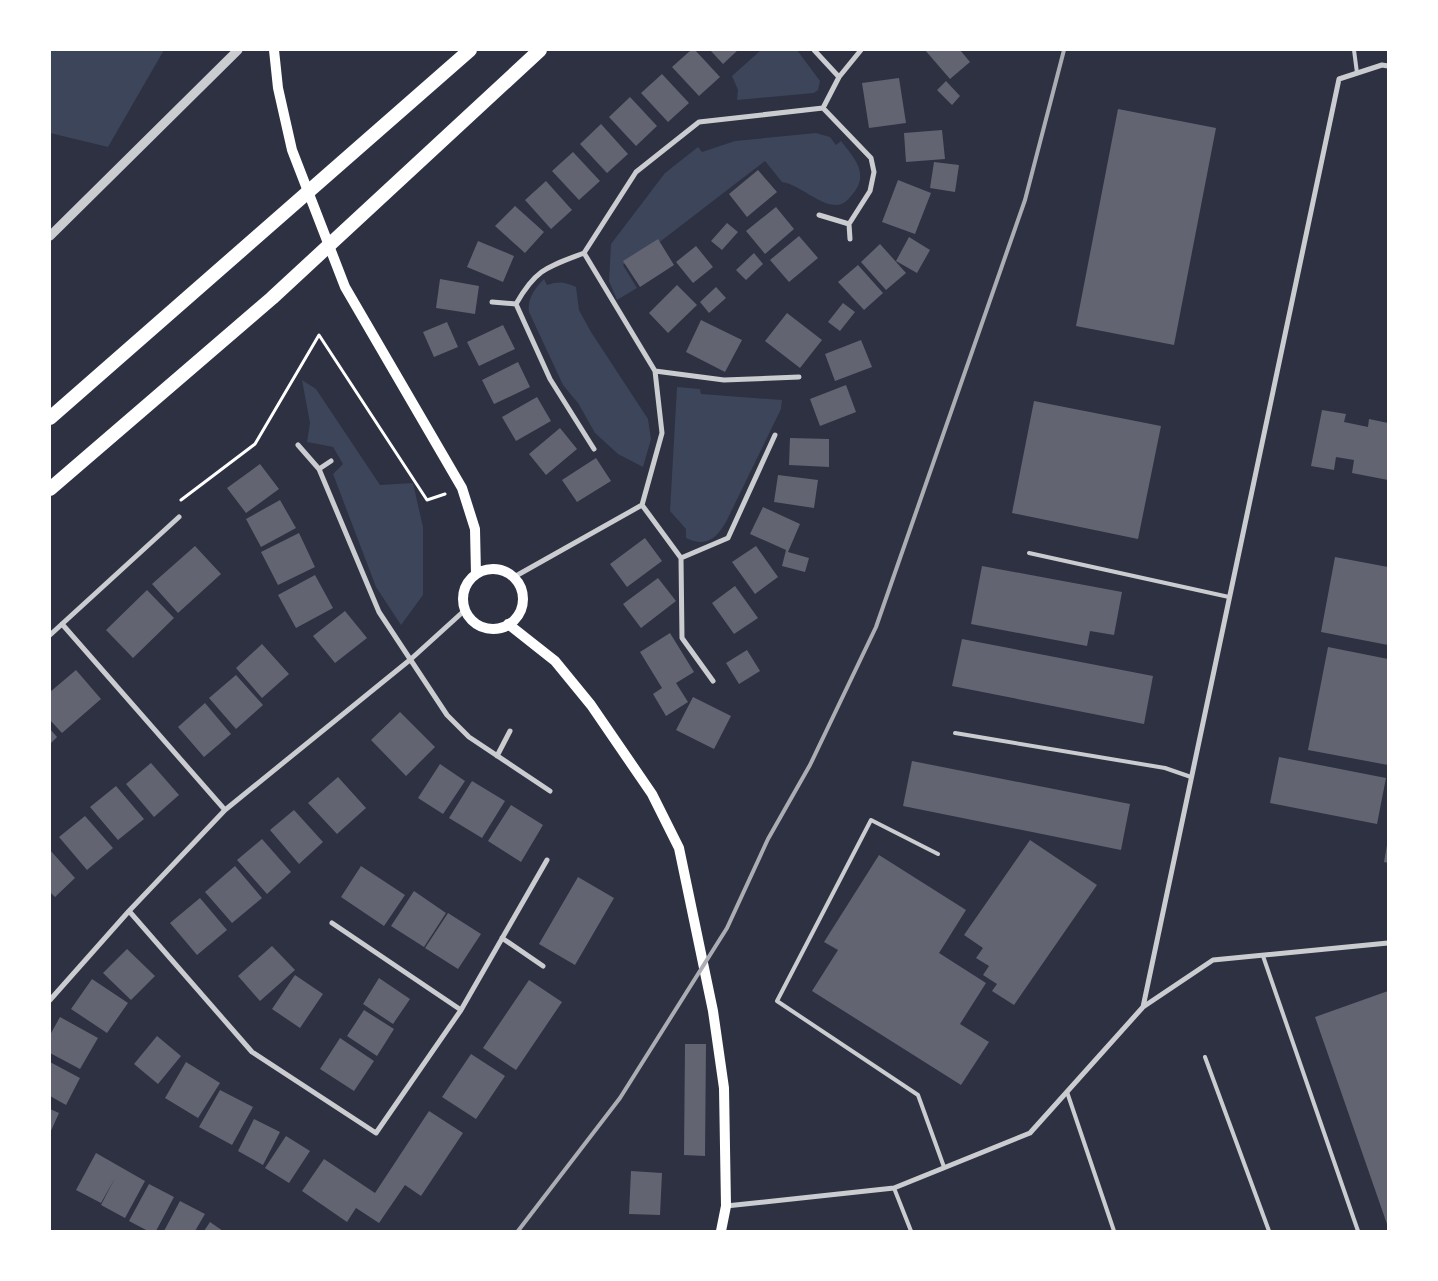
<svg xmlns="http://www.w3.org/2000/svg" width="1438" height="1281" font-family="Figtree,sans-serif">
  <rect width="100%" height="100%" fill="#2d3142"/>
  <path fill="#3c4559" d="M50,50h114l-56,97 -58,-14z
    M761,50h36l23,31 -2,9 -4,3 -77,7 1,-10 -6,-14z
    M816,133l14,4 6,8 5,-4c14,18 29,33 11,54 -4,5 -9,10 -16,10 -17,0 -36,-20 -54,-23l-17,-21 -104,80 -38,24 14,23 -20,12 -8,-19 2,-37 54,-71 33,-26 4,5 33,-11z
    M544,279l3,6c12,-4 18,-3 29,2l3,23 12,22 57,87 3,20 -8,28 -25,-13 -23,-21 -17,-30 -15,-18 -34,-73c-2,-13 6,-24 15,-33z
    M302,380l14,9 64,96 33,-2 10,44v68l-22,30 -25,-38 -43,-113 10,-10 -10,-17 -26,-5 3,-19z
    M677,387l23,2 1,5 81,6 -1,9 -54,111c-10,18 -20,28 -41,18v-9l-16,-18z"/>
  <path fill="#626471" d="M691,50h4l25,27 -21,19 -27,-29z
    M710,50h28l-15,14z
    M925,50h35l10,12 -20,17z
    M662,74l27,29 -21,19 -27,-29z
    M899,78l7,45 -37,5 -7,-45z
    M946,81l14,15 -8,9 -15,-15z
    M630,97l27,29 -21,20 -27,-29z
    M1118,109l98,19 -42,217 -98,-19z
    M601,124l27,30 -21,19 -27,-29z
    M942,130l3,29 -39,3 -2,-29z
    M573,152l27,29 -21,19 -27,-29z
    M934,162l25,3 -4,27 -25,-4z
    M758,170l19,22 -30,25 -18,-23z
    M898,180l33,13 -16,41 -33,-12z
    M546,181l26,29 -21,19 -26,-29z
    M515,206l29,26 -19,21 -30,-27z
    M776,207l18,22 -29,25 -19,-23z
    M727,223l11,9 -16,18 -11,-9z
    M799,236l19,22 -29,24 -19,-22z
    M909,237l21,13 -13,23 -21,-12z
    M658,239l16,26 -34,22 -17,-26z
    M478,241l36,15 -11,26 -36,-15z
    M880,244l26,29 -20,17 -25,-28z
    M696,246l17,21 -20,16 -17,-21z
    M754,253l9,11 -17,16 -10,-10z
    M858,265l25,28 -19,17 -26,-28z
    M440,279l39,7 -4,28 -39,-6z
    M677,285l20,20 -29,28 -19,-20z
    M716,287l10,11 -17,15 -9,-11z
    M843,303l12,9 -15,19 -12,-9z
    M787,313l35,27 -22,28 -35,-27z
    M701,320l41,20 -17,32 -39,-20z
    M447,322l11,25 -24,10 -11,-25z
    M503,325l12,24 -36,17 -12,-24z
    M861,340l11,27 -37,14 -10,-27z
    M518,362l12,25 -36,17 -12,-24z
    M846,385l10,27 -36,14 -10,-27z
    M537,397l14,24 -35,20 -14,-24z
    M1034,401l127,25 -23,113 -126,-26z
    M1322,410l24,4 -2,8 24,5 1,-8 19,4v57l-36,-7 2,-13 -18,-3 -2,13 -23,-4z
    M560,428l17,21 -31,26 -17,-21z
    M790,438l39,1v28l-40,-2z
    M596,458l15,23 -34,21 -15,-22z
    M260,464l19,25 -33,24 -19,-25z
    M778,475l40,5 -4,28 -40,-6z
    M280,500l16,28 -35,19 -15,-28z
    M763,507l37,17 -12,28 21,6 -4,14 -23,-6 4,-16 -36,-16z
    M299,533l16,34 -37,18 -17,-33z
    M645,538l17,23 -35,26 -17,-23z
    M195,546l26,28 -43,39 -26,-29z
    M756,546l22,31 -23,17 -23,-32z
    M1335,557l53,10v78l-67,-13z
    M982,566l140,26 -8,43 -24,-4 -3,15 -116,-22z
    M315,575l18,33 -37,20 -18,-33z
    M658,578l18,23 -35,27 -18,-24z
    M735,586l23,32 -24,16 -22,-31z
    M147,590l27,28 -41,40 -27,-28z
    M345,611l22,27 -32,25 -22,-27z
    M670,633l24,39 -18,11 12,19 -22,14 -13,-22 9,-6 -22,-36z
    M962,639l191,37 -9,48 -192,-38z
    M262,644l27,30 -27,24 -26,-30z
    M1328,647l60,12v106l-80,-15z
    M747,650l13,21 -21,13 -13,-21z
    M76,670l25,29 -39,34 -12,-13v-28z
    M236,675l27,30 -27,24 -27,-31z
    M693,697l38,19 -17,33 -38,-19z
    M205,703l26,31 -27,23 -26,-30z
    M400,712l35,35 -29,29 -35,-36z
    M50,729l7,8 -7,7z
    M1279,757l107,21 -9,46 -107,-21z
    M912,761l218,43 -9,46 -218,-44z
    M151,763l28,32 -25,22 -28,-33z
    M440,764l25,17 -22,33 -25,-16z
    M338,777l28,31 -29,26 -29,-31z
    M472,781l33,20 -23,37 -33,-20z
    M116,786l28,33 -26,21 -28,-33z
    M511,805l32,20 -22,37 -33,-21z
    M294,810l29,32 -24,22 -29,-34z
    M85,816l28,32 -26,22 -28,-33z
    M262,839l29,33 -24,22 -30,-34z
    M1030,840l67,45 -83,120 -22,-14 5,-7 -14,-9 6,-9 -13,-8 7,-10 -19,-13z
    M1387,845h1v18l-4,-1z
    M50,850l25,28 -20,19 -5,-5z
    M879,855l87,55 -27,43 47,30 -26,41 29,18 -28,43 -149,-94 26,-41 -14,-8z
    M235,866l27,32 -30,25 -27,-31z
    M361,866l44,29 -21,31 -43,-29z
    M578,877l36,21 -39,67 -36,-21z
    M414,891l32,22 -22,34 -33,-21z
    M200,898l27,32 -30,25 -27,-32z
    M448,913l33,21 -23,35 -33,-21z
    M272,946l23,24 -35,31 -22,-25z
    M127,949l28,27 -24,24 -28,-27z
    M295,975l28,19 -23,34 -28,-19z
    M379,978l31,21 -17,25 -30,-20z
    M92,979l36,24 -21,30 -36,-24z
    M529,980l33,22 -46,68 -33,-22z
    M1388,991v236l-73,-210z
    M364,1010l30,19 -17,27 -30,-20z
    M60,1017l38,21 -18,31 -30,-16v-18z
    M157,1036l24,20 -23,28 -24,-20z
    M340,1038l34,23 -20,30 -34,-22z
    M685,1044h21l-1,112 -21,-1z
    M471,1054l34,22 -29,43 -34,-22z
    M50,1062l30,16 -14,27 -16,-9z
    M186,1062l34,21 -22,35 -33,-20z
    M220,1090l33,17 -21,38 -33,-18z
    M50,1109l9,4 -9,20z
    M429,1111l34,22 -42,63 -16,-11 -26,38 -23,-15 -9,14 -45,-31 22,-32 51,34z
    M254,1119l26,13 -17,33 -25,-14z
    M286,1136l24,15 -21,32 -24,-15z
    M96,1153l49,28 -20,37 -24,-13 14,-27 -14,25 -25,-13z
    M631,1171l31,2 -2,42 -31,-1z
    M149,1184l25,13 -18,34h-8l-19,-10z
    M180,1201l25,13 -10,17h-31z
    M210,1222l13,9h-19z"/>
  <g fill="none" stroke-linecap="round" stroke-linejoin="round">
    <path stroke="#fff" stroke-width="3" d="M181,500l74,-56 64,-109 108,165 18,-6"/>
    <path stroke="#caccd0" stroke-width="4" d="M1354,50l3,23
      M1029,553l200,44
      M955,733l210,35 26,9
      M938,854l-67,-34 -94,181 141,94 26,72
      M1263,956l95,275
      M1205,1057l64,174
      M1067,1092l47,139
      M894,1188l17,43"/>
    <path stroke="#caccd0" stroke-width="5" d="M814,50l25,27
      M819,215l30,9 21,-33 4,-19 -3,-14 -48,-50
      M849,224l1,15
      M584,253c-37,14 -48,16 -68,51l34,75 44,70
      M492,302l24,2
      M655,371l69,9 75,-3
      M298,445l21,24 60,143 68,103 22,22 81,54
      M319,469l12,-8
      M642,505l39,53 1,80 31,43
      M681,558l47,-20 47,-103
      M514,577l128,-72 20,-72 -7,-62 -71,-118 52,-81 63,-50 124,-14 16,-31 22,-27
      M62,624l163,186
      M50,635l129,-118
      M497,756l13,-25
      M129,911l123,141 124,81 85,-123 86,-150
      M332,923l129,87
      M502,938l41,28
      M50,1000l79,-89 96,-101 186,-151 54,-49
      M1143,1007l196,-928 43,-14 6,1
      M726,1206l168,-18 136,-55 113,-126 70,-47 175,-17"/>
    <path stroke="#caccd0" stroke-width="9" d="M50,236l188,-186"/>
    <path stroke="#fff" stroke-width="10" d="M274,50l4,38 14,62 53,137 117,201 13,41 1,45
      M463 599a30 30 0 1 1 60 0a30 30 0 1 1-60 0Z
      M508,624l47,37 36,44 61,89 27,54 34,163 11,77 2,118 -5,25"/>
    <path stroke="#fff" stroke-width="14" d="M50,418l420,-368
      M50,489l222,-191 268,-248"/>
    <path stroke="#abadb3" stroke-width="4" d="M518,1231l102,-133 107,-170 41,-89 42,-74 66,-138 149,-427 39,-150"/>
  </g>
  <rect width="1438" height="1281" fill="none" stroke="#ffffff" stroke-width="102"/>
</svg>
